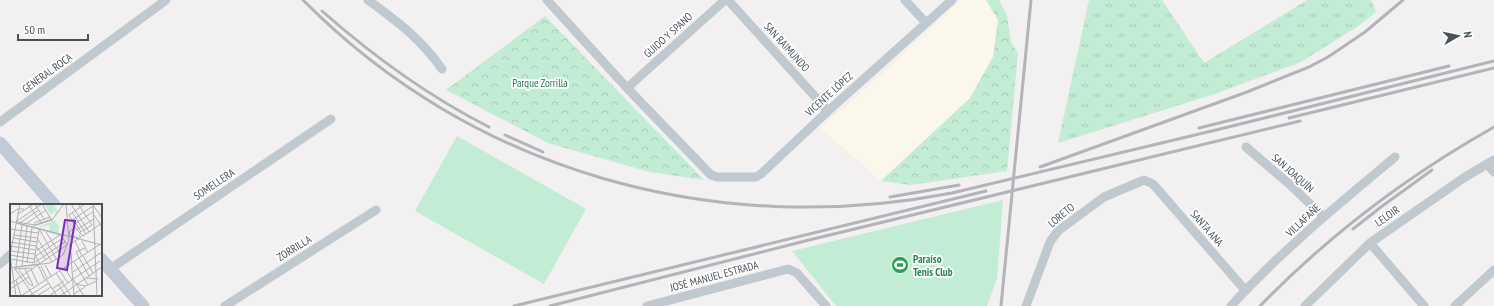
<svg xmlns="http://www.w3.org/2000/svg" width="1494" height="306" font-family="'PT Sans Narrow',sans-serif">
  <defs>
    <pattern id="grass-tufts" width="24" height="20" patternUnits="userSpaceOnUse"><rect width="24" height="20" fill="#c2ecd4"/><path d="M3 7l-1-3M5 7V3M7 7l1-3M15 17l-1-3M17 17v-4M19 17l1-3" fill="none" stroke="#a8ccb8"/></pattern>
    <pattern id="forest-crowns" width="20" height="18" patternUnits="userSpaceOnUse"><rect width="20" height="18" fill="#c2ecd4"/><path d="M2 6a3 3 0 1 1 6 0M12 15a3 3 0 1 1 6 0" fill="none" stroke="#a8ccb8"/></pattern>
  </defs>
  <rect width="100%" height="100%" fill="#f2f0f0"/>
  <path fill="#fbf7eb" d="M960,0h26l12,20 -5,37 -23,41 -89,83 -61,-53 66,-58z"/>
  <path fill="url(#grass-tufts)" d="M1089,0h73l42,63 103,-63h64l5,12 -18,14 -57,36 -86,32 -157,49z"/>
  <path fill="url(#forest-crowns)" d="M986,0h13l8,16 4,26 7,11 -11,118 -96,14 -30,-4 89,-83 23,-41 5,-37z
    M545,16l159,164 -54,-8 -102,-29 -102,-53z"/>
  <path fill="#c2ecd4" d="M457,136l129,73 -42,75 -129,-73z
    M1003,200l-6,79 -10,27h-151l-44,-55z"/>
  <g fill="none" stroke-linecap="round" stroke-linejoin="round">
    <path stroke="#c1c9d0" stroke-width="9" d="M368,0c29,21 53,39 74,69
      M547,0l80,88 84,87 6,2h39l5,-3 67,-63 124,-111
      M728,0l100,111
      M905,0l21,23
      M627,88l98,-88
      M0,122l166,-122
      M1246,147l42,36 36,34
      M1487,164l7,8
      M1370,243l54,63
      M0,264l11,-10
      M110,269l221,-150
      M225,306l151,-96
      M647,306l141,-37 9,4 29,33
      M1026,306l24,-64 8,-11 46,-34 40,-17 9,4 92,106
      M1231,306c50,-55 108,-102 164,-149
      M1305,306l65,-63 95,-66 29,-17
      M1455,306l39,-36"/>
    <path stroke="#c2cad5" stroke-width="13" d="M0,143l54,62
      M101,259l42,47"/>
    <path stroke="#b2b4b9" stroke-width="3" d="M303,0c170,172 412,239 649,193l268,-64 274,-68
      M322,11c51,45 106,85 167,116
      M1289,118l205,-50
      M1199,128l250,-62
      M505,135l38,17
      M1040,167l207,-75 62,-25 19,-10 37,-25 38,-32
      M890,197l69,-12
      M1353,229l28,-22 51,-37
      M514,306l472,-115
      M550,306l255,-65 495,-120
      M1001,306l30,-306
      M1260,306c70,-72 147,-130 234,-179"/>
  </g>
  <defs>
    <symbol id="stadium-disc" viewBox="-11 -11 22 22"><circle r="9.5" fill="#2e9e5b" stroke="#fff"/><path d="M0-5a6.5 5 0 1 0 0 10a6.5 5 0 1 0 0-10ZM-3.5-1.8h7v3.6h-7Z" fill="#fff"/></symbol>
  </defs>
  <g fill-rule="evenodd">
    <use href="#stadium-disc" x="890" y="255" width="20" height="20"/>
  </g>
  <g text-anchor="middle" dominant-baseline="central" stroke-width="3.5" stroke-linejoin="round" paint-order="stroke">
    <g font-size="11" fill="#49525b" stroke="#fff">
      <text transform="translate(668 35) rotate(-42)">GUIDO Y SPANO</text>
      <text transform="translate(787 47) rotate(48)">SAN RAIMUNDO</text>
      <text transform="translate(47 73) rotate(-36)">GENERAL ROCA</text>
      <text transform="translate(829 94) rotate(-42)">VICENTE LÓPEZ</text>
      <text transform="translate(1293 173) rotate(42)">SAN JOAQUÍN</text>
      <text transform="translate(214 184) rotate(-34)">SOMELLERA</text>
      <text transform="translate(1061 215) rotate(-40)">LORETO</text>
      <text transform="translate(1387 216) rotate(-35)">LELOIR</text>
      <text transform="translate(1303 220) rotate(-43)">VILLAFAÑE</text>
      <text transform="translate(1207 228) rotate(49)">SANTA ANA</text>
      <text transform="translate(294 248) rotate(-32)">ZORRILLA</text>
      <text transform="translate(714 276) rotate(-15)">JOSÉ MANUEL ESTRADA</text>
    </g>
    <g font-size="11" fill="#1f7850" stroke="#fff">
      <text x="540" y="83">Parque Zorrilla</text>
    </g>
    <g font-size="11" font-weight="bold" fill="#27864d" stroke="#fff" text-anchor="start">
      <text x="913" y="259">Paraíso<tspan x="913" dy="13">Tenis Club</tspan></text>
    </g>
  </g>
  <g transform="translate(10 204)">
    <rect width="92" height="92" fill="#f2f0f0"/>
    <path d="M45,16l4,6v7l-10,-2 1,-6 -13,3z" fill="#c2ecd4"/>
    <path d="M34,0h10l3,7h3l-5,5 1,-4 -2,-1 -3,4z" fill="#c2ecd4"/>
    <path fill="none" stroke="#aeb1b4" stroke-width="1" d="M18,0l14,20M25,0l9,15M32,0l10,17M61,0l18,28M68,0l14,21M75,0l-16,11 8,15 6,6 19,-13M83,0l4,92M83,1l9,13M62,8l14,22M0,10l8,-5h6M8,10l16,-10M84,11l8,12M63,15l8,13M0,17l92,24M7,17l25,-17M61,17l22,-15M7,18l18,3 17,-6M11,18l18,-12M17,19l19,-13M24,19l16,-6M63,21l20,-13M23,22l19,-6 12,-16M0,25l28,4M29,25l18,31M63,25l-4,3 1,3 9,3M66,26l18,-11M36,28l13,20M69,29l13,-8M4,31l23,3 15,24M3,34l24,4M65,37l7,15M72,37l6,12M0,38l26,4 10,14M60,40l4,52M0,42l26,4M75,44l-9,4 13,24M27,46l23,-15M0,47l25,3M0,51l24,4M26,52l27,-18M73,52l10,17M0,55l24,4 31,-21M24,58l5,-32M64,58l14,23M17,59l5,-35M62,59l-2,-19 11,-7 -2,-2M28,61l7,15M35,61l6,11M6,62l6,-41M12,62l5,-40M31,62l6,12M5,63l25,-3 -5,-9M0,64l40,-5 13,-8 6,-15 -3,-36M4,65l18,-1M5,65l19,27M15,65l8,16M21,65l7,15M9,66l10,14 4,2M50,67l8,12M63,68l29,-20M46,69l15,23M76,74l12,1M36,75l11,17M6,76l5,16M0,80l57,-39 -6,-10 -45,-12M48,80l8,12M66,80l9,2 12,-5M0,85l19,-12M42,85l12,-8M64,90l11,-7M6,92l-6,-41 10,-51M11,92l81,-53M19,92l20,-13M27,92l14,-9M39,92l23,-16 -7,-12M50,92l42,-29M74,92l-11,-17 27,-18"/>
    <path fill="#7b2cbf" fill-opacity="0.15" stroke="#7b2cbf" stroke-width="2" d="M55,16l10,1 -8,49 -10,-2z"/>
    <rect width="92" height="92" fill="none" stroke="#49525b" stroke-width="2"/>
  </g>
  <g transform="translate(1458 36) rotate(81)" stroke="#ffffff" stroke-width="3" paint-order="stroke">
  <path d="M0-3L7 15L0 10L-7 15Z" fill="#49525b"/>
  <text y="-6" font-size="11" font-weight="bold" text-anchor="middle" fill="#49525b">N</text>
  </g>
  <path d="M18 34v6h70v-6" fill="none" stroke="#49525b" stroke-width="2"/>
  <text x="24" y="34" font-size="12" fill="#49525b" stroke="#ffffff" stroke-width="3" paint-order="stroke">50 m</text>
</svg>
